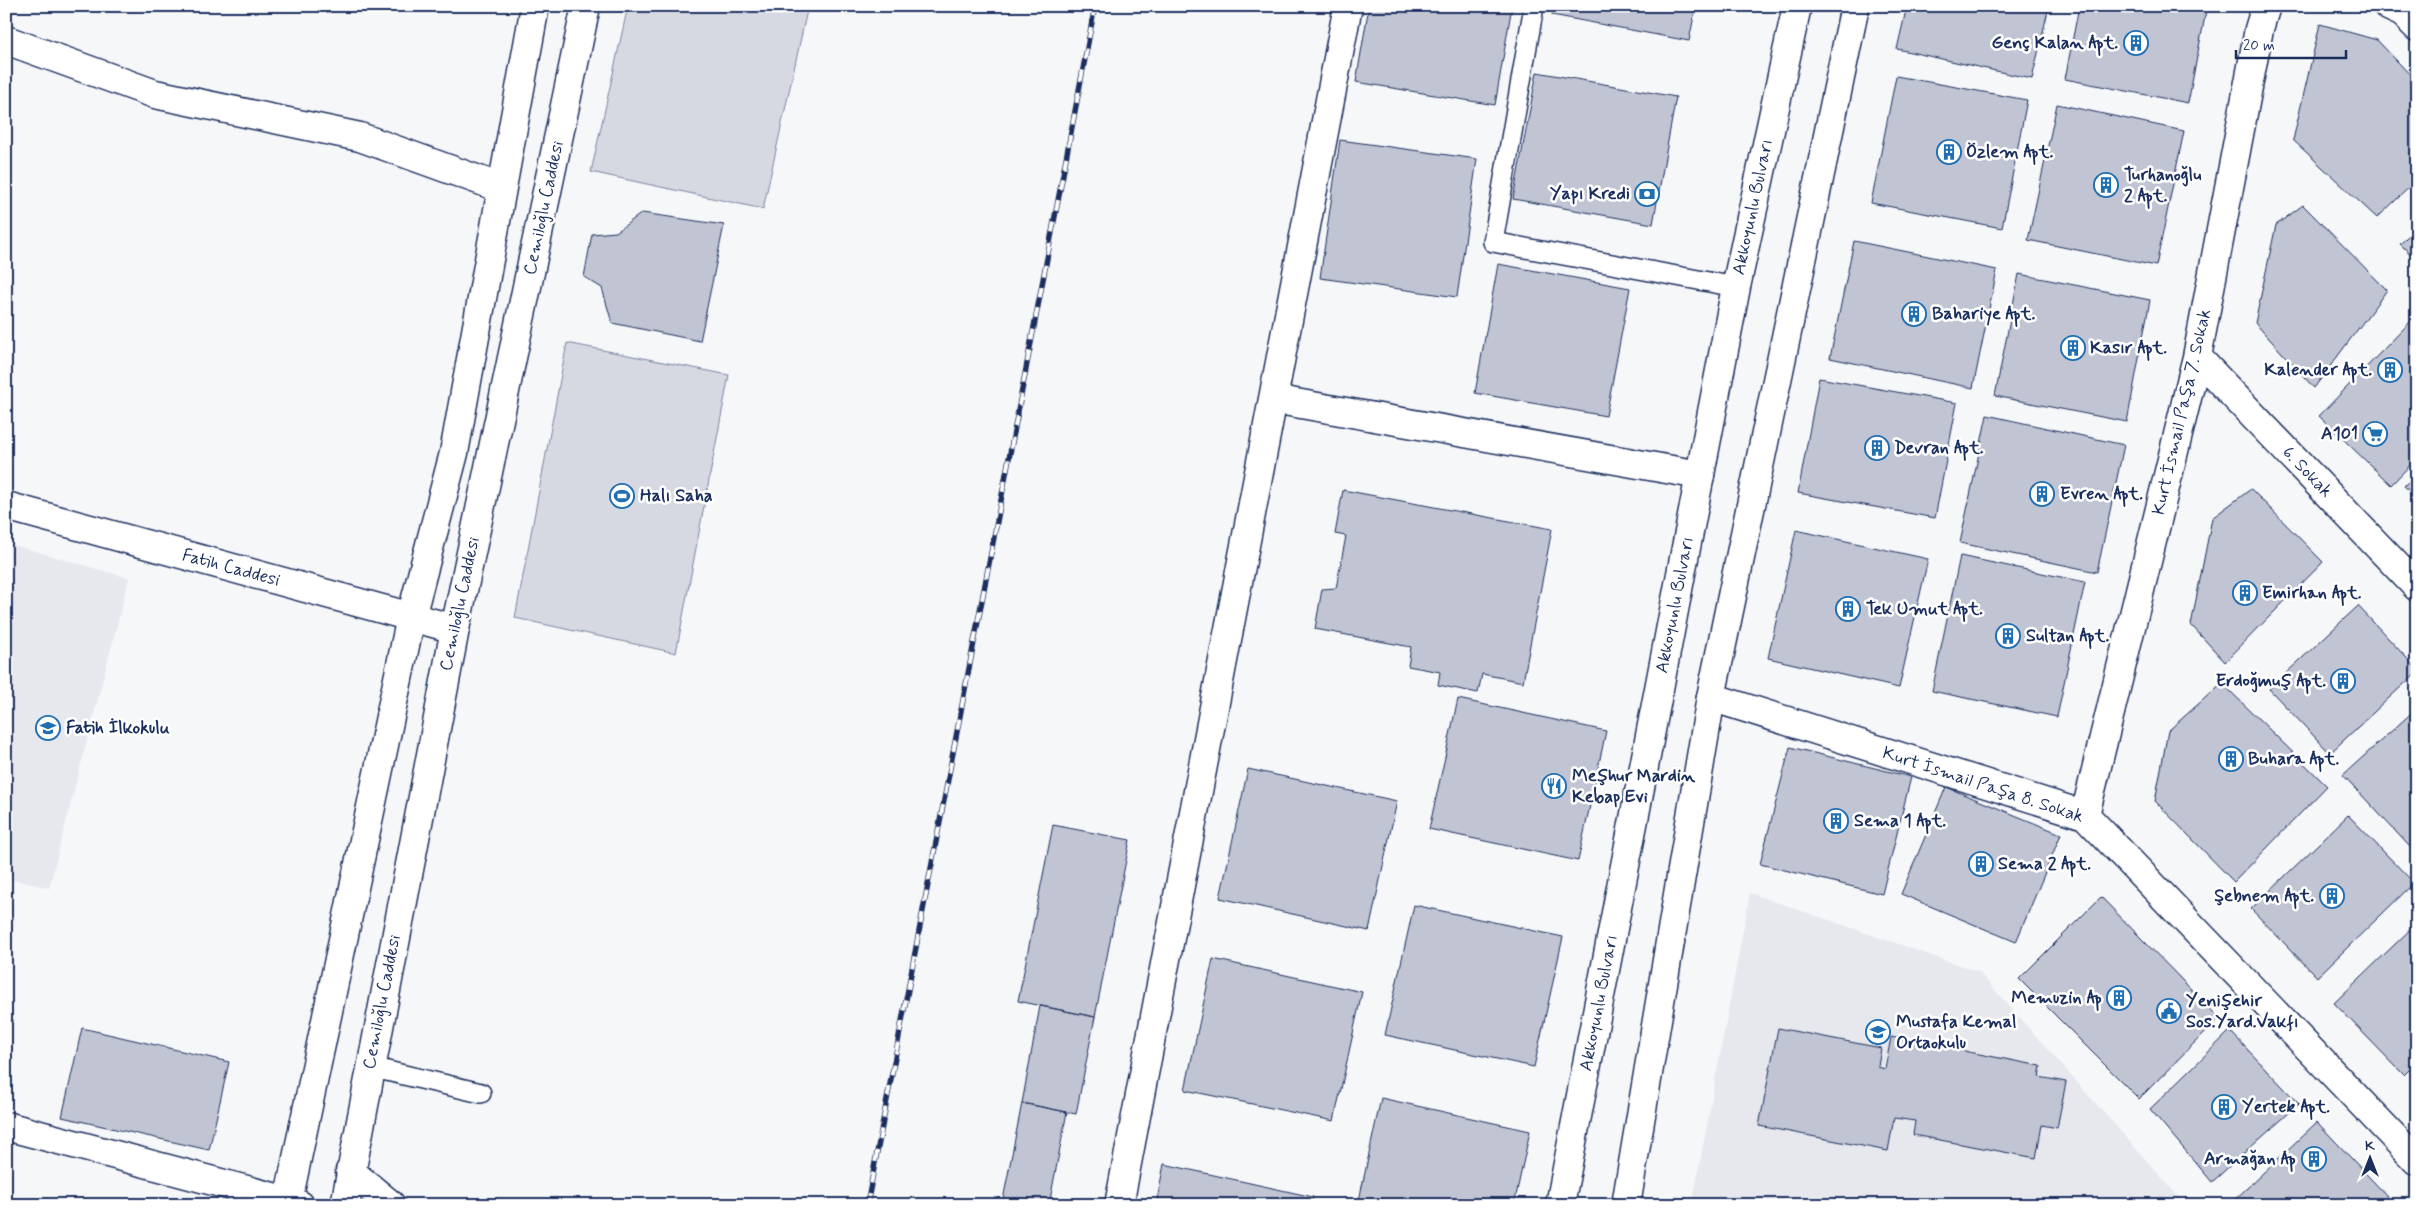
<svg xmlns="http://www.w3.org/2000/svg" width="2423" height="1211" font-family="Mynerve,sans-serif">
  <rect width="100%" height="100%" fill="#f6f7f9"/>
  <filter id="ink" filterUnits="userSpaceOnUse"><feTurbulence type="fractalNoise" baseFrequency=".02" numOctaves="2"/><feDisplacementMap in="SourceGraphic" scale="10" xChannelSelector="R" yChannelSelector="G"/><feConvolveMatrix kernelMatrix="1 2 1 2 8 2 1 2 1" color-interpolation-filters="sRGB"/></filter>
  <g filter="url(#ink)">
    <path fill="#e6e8ee" d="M6,543l123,35 -80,310 -43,-10z
      M1750,893l229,79 207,233h-494z"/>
    <path fill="#d6d9e2" stroke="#7884a0" d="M628,6h180l-45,203 -172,-37z
      M567,343l162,32 -53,278 -161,-35z"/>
    <path fill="#c0c4d3" stroke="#1b2f5e" d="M1369,6h143l-17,99 -139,-23z
      M1554,6h142l-7,35 -137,-26z
      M1907,6h142l-17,73 -135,-30z
      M2079,6h128l-19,97 -123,-24z
      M2320,24l57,16 40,42v98l-40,38 -84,-78z
      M1537,72l139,25 -23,127 -140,-25z
      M1896,76l131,24 -25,128 -131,-25z
      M2057,104l127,27 -28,135 -128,-26z
      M1340,140l137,19 -20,138 -137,-19z
      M2303,205l84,85 -73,98 -59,-65 21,-98z
      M642,213l82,12 -24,116 -88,-18 -10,-35 -18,-11 8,-43 24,-2z
      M2417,227v33l-17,-16z
      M1854,241l143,29 -24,118 -143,-30z
      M1498,264l132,24 -24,128 -131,-23z
      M2019,274l131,26 -23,122 -132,-26z
      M2412,320l5,4v134l-26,27 -72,-69z
      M1819,378l138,25 -22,115 -137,-25z
      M1987,415l137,30 -27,127 -137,-29z
      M2417,473v24l-13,-11z
      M2251,489l72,73 -98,100 -34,-37 21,-107z
      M1343,490l209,39 -29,153 -41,-8 -4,19 -40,-8 2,-13 -32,-6 3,-19 -96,-18 7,-40 14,-1 10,-52 -11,-2z
      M1796,530l132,29 -29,129 -131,-30z
      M1960,556l125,26 -28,135 -125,-26z
      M2358,606l59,63v3l-87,81 -61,-64z
      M2222,683l105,103 -93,96 -79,-81 13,-70z
      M1458,699l148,32 -28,130 -149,-32z
      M2417,708v133l-7,6 -67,-72z
      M1790,747l121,30 -29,117 -122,-30z
      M1248,769l149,32 -28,130 -149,-33z
      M1946,787l115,47 -45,108 -115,-48z
      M2348,815l66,68 -97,94 -66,-68z
      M1053,825l77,15 -35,177 -77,-16z
      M2101,897l118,121 -80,81 -120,-120z
      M1414,905l149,32 -29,130 -149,-32z
      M2417,923v139l-13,13 -70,-72z
      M1213,959l149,33 -28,129 -149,-31z
      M1040,1006l55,11 -19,97 -54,-11z
      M82,1028l147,34 -20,88 -147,-33z
      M1778,1028l103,20 -3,19 7,2 6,-32 150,29 -2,11 27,5 -9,46 -15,-3 -6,33 -123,-23 2,-14 -21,-3 -6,33 -129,-25z
      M2230,1031l69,73 -87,78 -62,-73z
      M1381,1098l149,33 -16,74h-156z
      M1022,1103l45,9 -18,93h-47z
      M2317,1122l70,74 -9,9h-149z
      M1164,1164l149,33 -2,8h-155z"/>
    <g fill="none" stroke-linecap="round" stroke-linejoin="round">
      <defs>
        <path id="service" d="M1534,6l-41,236 243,45
          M370,1067l111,26"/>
        <path id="minor" d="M2388,6l15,7 14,14
          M6,40l149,54 205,43 141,51
          M2197,357l220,230
          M1273,399l427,76
          M1711,697l374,118 332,346
          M2085,815l112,-458 62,-328 7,-23
          M6,1126l282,75
          M1119,1205l229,-1199"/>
        <path id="tertiary" d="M6,506l449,123"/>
        <path id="secondary" d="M350,1171l41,34
          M300,1205l-12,-4 123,-584 43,-164 81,-447
          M345,1205l110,-576 131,-623"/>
        <path id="primary" d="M1560,1205l176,-918 61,-281
          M1626,1205l85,-508 144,-691"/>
      </defs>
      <use href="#service" stroke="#1b2f5e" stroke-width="22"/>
      <use href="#minor" stroke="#1b2f5e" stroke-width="31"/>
      <use href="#tertiary" stroke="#1b2f5e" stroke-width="31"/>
      <use href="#secondary" stroke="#1b2f5e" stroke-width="31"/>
      <use href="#primary" stroke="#1b2f5e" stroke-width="31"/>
      <use href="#service" stroke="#fff" stroke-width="19"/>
      <use href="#minor" stroke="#fff" stroke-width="28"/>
      <use href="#tertiary" stroke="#fff" stroke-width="28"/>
      <use href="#secondary" stroke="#fff" stroke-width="28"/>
      <use href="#primary" stroke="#fff" stroke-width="28"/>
      <defs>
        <path id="rail" d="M867,1205l228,-1199"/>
      </defs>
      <use href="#rail" stroke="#1b2f5e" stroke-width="5.5"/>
      <use href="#rail" stroke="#fff" stroke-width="4" stroke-dasharray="11" stroke-linecap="butt"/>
    </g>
  </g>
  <defs>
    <symbol id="building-ring" viewBox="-11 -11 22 22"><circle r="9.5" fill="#fff" stroke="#1f6fb2" stroke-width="1.5"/><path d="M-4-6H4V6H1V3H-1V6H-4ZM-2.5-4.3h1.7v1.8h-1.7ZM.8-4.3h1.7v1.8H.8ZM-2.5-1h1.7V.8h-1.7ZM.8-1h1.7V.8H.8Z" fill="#1f6fb2"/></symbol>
    <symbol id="bank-ring" viewBox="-11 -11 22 22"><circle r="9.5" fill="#fff" stroke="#1f6fb2" stroke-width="1.5"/><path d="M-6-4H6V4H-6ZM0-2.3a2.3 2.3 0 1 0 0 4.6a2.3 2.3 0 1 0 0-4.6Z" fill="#1f6fb2"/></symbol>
    <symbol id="supermarket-ring" viewBox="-11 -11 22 22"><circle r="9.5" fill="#fff" stroke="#1f6fb2" stroke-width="1.5"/><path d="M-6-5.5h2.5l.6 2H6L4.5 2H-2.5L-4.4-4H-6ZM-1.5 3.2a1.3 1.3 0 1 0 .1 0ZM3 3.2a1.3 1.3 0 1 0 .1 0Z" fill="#1f6fb2"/></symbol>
    <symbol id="stadium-ring" viewBox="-11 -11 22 22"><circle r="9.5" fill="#fff" stroke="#1f6fb2" stroke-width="1.5"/><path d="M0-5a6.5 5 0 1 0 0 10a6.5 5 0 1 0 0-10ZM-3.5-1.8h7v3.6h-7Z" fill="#1f6fb2"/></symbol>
    <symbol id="school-ring" viewBox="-11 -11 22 22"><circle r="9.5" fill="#fff" stroke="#1f6fb2" stroke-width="1.5"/><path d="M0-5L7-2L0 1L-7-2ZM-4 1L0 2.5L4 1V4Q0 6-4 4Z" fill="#1f6fb2"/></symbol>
    <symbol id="restaurant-ring" viewBox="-11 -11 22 22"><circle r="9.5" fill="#fff" stroke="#1f6fb2" stroke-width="1.5"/><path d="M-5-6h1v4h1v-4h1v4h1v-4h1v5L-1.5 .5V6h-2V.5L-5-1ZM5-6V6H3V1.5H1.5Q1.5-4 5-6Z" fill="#1f6fb2"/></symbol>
    <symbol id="civic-ring" viewBox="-11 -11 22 22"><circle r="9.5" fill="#fff" stroke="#1f6fb2" stroke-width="1.5"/><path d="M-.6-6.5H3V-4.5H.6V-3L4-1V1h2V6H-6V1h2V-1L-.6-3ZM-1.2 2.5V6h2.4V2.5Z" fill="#1f6fb2"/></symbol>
  </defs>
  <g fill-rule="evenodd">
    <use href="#building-ring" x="2122" y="29" width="28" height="28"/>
    <use href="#building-ring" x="1935" y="138" width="28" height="28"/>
    <use href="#building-ring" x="2092" y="171" width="28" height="28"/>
    <use href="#bank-ring" x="1633" y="180" width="28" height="28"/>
    <use href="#building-ring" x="1900" y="300" width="28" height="28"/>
    <use href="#building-ring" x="2059" y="334" width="28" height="28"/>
    <use href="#building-ring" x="2376" y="356" width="28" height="28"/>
    <use href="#supermarket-ring" x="2361" y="420" width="28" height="28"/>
    <use href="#building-ring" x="1863" y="434" width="28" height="28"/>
    <use href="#building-ring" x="2028" y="480" width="28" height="28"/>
    <use href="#stadium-ring" x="608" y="482" width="28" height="28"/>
    <use href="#building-ring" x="2231" y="579" width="28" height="28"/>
    <use href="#building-ring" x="1834" y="595" width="28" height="28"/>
    <use href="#building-ring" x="1994" y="622" width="28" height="28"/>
    <use href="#building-ring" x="2329" y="667" width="28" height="28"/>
    <use href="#school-ring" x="34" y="714" width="28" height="28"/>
    <use href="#building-ring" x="2217" y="745" width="28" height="28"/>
    <use href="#restaurant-ring" x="1540" y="772" width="28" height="28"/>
    <use href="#building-ring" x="1822" y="807" width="28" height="28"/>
    <use href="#building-ring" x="1967" y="850" width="28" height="28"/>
    <use href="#building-ring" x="2318" y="882" width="28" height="28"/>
    <use href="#building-ring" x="2105" y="984" width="28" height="28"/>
    <use href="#civic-ring" x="2155" y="997" width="28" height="28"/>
    <use href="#school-ring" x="1864" y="1018" width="28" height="28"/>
    <use href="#building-ring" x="2210" y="1093" width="28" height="28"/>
    <use href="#building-ring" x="2300" y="1145" width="28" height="28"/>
  </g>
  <g text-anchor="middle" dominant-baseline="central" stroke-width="5" stroke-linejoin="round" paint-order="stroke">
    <g font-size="18" font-weight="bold" fill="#1b2f5e" stroke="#fff" text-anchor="start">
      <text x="2118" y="43" text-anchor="end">Genç Kalan Apt.</text>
      <text x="1966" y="152">Özlem Apt.</text>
      <text x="2124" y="175">Turhanoğlu<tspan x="2124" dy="21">2 Apt.</tspan></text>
      <text x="1630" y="194" text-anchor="end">Yapı Kredi</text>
      <text x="1932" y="314">Bahariye Apt.</text>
      <text x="2090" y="348">Kasır Apt.</text>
      <text x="2372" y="370" text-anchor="end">Kalender Apt.</text>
      <text x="2358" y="434" text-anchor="end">A101</text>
      <text x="1894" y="448">Devran Apt.</text>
      <text x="2060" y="494">Evren Apt.</text>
      <text x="640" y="496">Halı Saha</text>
      <text x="2262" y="593">Emirhan Apt.</text>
      <text x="1866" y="609">Tek Umut Apt.</text>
      <text x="2026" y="636">Sultan Apt.</text>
      <text x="2326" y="681" text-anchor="end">Erdoğmuş Apt.</text>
      <text x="66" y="728">Fatih İlkokulu</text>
      <text x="2248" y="759">Buhara Apt.</text>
      <text x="1572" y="776">Meşhur Mardin<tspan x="1572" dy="21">Kebap Evi</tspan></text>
      <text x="1854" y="821">Sema 1 Apt.</text>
      <text x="1998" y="864">Sema 2 Apt.</text>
      <text x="2314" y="896" text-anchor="end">Şebnem Apt.</text>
      <text x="2102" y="998" text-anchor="end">Memuzin Ap</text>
      <text x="2186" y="1001">Yenişehir<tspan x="2186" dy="21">Sos.Yard.Vakfı</tspan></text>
      <text x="1896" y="1022">Mustafa Kemal<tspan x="1896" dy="21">Ortaokulu</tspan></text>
      <text x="2242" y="1107">Yertek Apt.</text>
      <text x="2296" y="1159" text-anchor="end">Armağan Ap</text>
    </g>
    <g font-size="18" fill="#1b2f5e" stroke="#fff">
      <text transform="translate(1753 207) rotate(-78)">Akkoyunlu Bulvarı</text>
      <text transform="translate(544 208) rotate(-78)">Cemiloğlu Caddesi</text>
      <text transform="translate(2182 412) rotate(-77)">Kurt İsmail Paşa 7. Sokak</text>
      <text transform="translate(2307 472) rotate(46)">6. Sokak</text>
      <text transform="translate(231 568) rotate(15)">Fatih Caddesi</text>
      <text transform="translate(460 604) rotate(-78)">Cemiloğlu Caddesi</text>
      <text transform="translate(1675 605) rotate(-79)">Akkoyunlu Bulvarı</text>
      <text transform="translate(1983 785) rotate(18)">Kurt İsmail Paşa 8. Sokak</text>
      <text transform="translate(382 1002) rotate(-79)">Cemiloğlu Caddesi</text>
      <text transform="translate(1599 1003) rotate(-79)">Akkoyunlu Bulvarı</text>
    </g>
  </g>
  <rect width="2423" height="1211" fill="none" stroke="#fff" stroke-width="25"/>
  <rect x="12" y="12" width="2398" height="1186" fill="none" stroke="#1b2f5e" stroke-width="2" filter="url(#ink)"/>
  <g transform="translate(2370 1158)" stroke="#ffffff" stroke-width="4" paint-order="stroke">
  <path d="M0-4L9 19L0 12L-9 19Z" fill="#1b2f5e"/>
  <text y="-8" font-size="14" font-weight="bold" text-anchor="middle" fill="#1b2f5e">K</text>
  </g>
  <path d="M2236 50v8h110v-8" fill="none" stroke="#1b2f5e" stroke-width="2.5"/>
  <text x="2243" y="50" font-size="15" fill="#1b2f5e" stroke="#ffffff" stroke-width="4" paint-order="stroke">20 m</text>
</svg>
